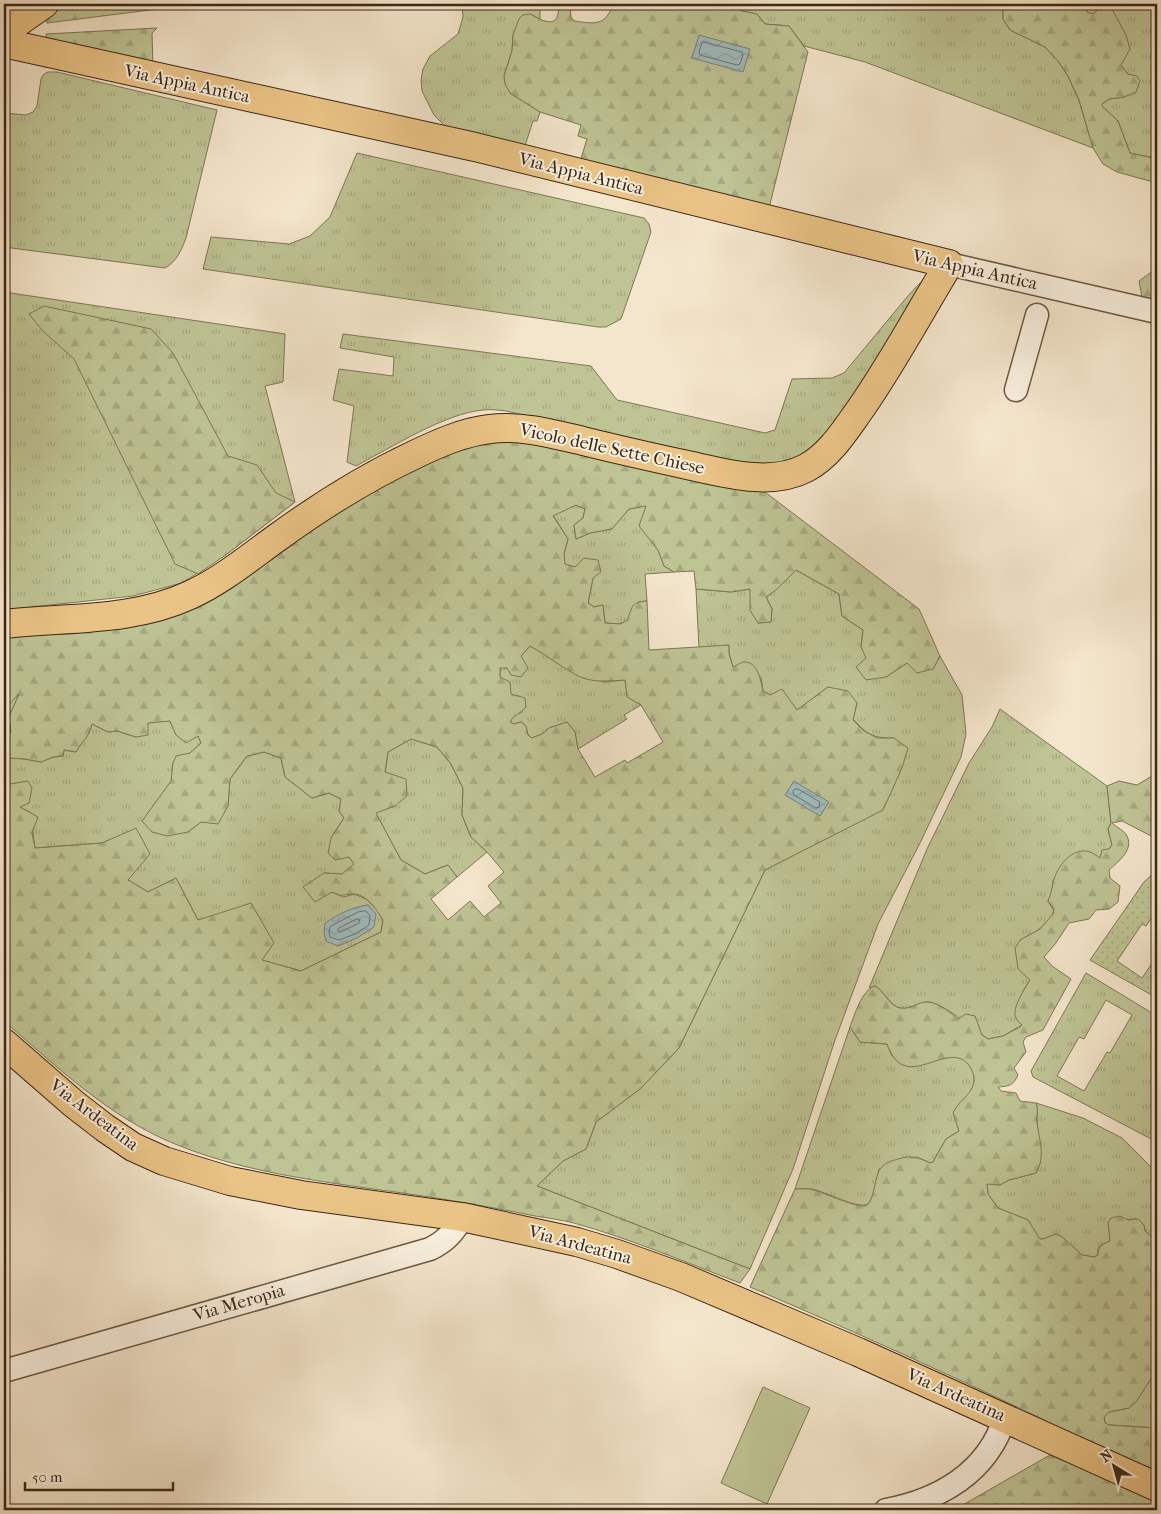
<svg xmlns="http://www.w3.org/2000/svg" width="1161" height="1514" font-family="'IM FELL French Canon',serif">
  <defs>
    <pattern id="grass-tufts" width="24" height="20" patternUnits="userSpaceOnUse" patternTransform="scale(1.25)"><rect width="24" height="20" fill="#bfc495"/><path d="M3 7l-1-3M5 7V3M7 7l1-3M15 17l-1-3M17 17v-4M19 17l1-3" fill="none" stroke="#a5a880"/></pattern>
    <pattern id="forest-firs" width="22" height="20" patternUnits="userSpaceOnUse" patternTransform="scale(1.25)"><rect width="22" height="20" fill="#bfc495"/><path d="M5 1l3.5 6h-7zM16 11l3.5 6h-7z" fill="#a5a880"/></pattern>
    <pattern id="garden-dots" width="8" height="8" patternUnits="userSpaceOnUse" patternTransform="scale(1.25)"><rect width="8" height="8" fill="#bfc495"/><path d="M2 2h.1M6 6h.1" fill="none" stroke="#a5a880" stroke-width="1.8" stroke-linecap="round"/></pattern>
    <pattern id="water-waves" width="16" height="10" patternUnits="userSpaceOnUse" patternTransform="scale(1.25)"><rect width="16" height="10" fill="#a0bdc1"/><path d="M0 5q4-4 8 0t8 0" fill="none" stroke="#8ba2a5"/></pattern>
  </defs>
  <rect width="100%" height="100%" fill="#f4e6cc"/>
  <filter id="stains"><feTurbulence type="fractalNoise" baseFrequency=".004" numOctaves="4"/><feColorMatrix values="0 0 0 0 .2 0 0 0 0 .09 0 0 0 0 .02 0 0 0 .5 -.17"/></filter>
  <radialGradient id="worn" r=".72"><stop offset=".6" stop-color="#630" stop-opacity="0"/><stop offset="1" stop-color="#630" stop-opacity=".3"/></radialGradient>
  <path fill="url(#grass-tufts)" stroke="#7e7655" fill-rule="evenodd" d="M4,4h20l-20,12z
    M150,4h51l-43,5 -6,-2z
    M462,4h78v15l-10,-5 -17,21 -1,16 -8,25 6,17 30,19 -3,9h-4l-10,31 -76,-24 -13,-13 -12,-24 -1,-11 2,-11 7,-13 28,-22 5,-17z
    M727,4h276v15l7,11 35,17 13,14 10,15 11,24 14,48 -228,-86 -61,-16 -15,-20 -24,-2 -8,-10 -15,-3z
    M1082,4h75v155l-27,-6 -12,-32 -16,-15 -1,-1 8,-6 15,-2 4,-23 -7,-9 -18,-59 -10,8 -6,-2z
    M48,72h9l160,38 -31,128c-5,13 -9,23 -21,30l-161,-21v-134l22,2 7,-3 4,-6 4,-27 2,-4z
    M357,153l287,65 5,6 2,8 -30,87 -15,8h-8l-395,-58 8,-32 78,7 21,-8 20,-19z
    M931,280l-68,107 -46,60 -34,19 -74,-7 -203,-48c-8,-1 -16,-2 -23,-1 -37,3 -93,38 -127,56l-9,-4 7,-56 -21,-6 6,-31 54,7 1,-19 -54,-9 3,-14 248,32 26,34 148,33 10,-3 17,-51 40,-1 12,-5 63,-76 13,-14z
    M4,292l281,42 -2,48 -18,4 30,116 -68,52 -45,29 -49,13 -129,14z
    M576,505l9,4 -2,9 -9,7 2,14 14,-6 21,-4 18,-20 17,-4 4,34 8,11 6,16 10,6 -29,2 2,27 -9,1c-11,20 -9,23 -33,21l-2,-18 -9,2 -6,-4 5,-25 -18,-11 -11,-3v-10l4,-15 -15,-24z
    M796,570l43,24 3,22 21,14 -2,17 25,30 21,-14 26,6 7,-13 22,39 4,39 -5,23 -41,86 -42,81 -43,116 -42,129 -43,100 -213,-83 26,-25 23,-12 10,-27 44,-33 39,-41 86,-178 51,-27 78,-105c-22,0 -26,-3 -41,-19l4,-16 -29,-16 -31,23 -34,-19 -2,-14 -28,-10 -4,-13v-9l-30,3 -3,-59 35,3 19,-3 8,34 13,-1 1,-13 -6,-12 10,-7z
    M530,646l73,36 22,-2 3,17 13,8 -17,10 3,4 -49,30 -3,-17 -8,-10 -18,6 -7,6 -10,4 -4,-3 -2,-9 -5,-4 -7,2 -4,-2 3,-6 9,-4 -3,-16 -8,-1 -11,-18v-10l7,1 14,-12z
    M20,692l-11,25 2,15 -7,7v-29z
    M1000,709l107,77 4,37 -3,6 4,16 -11,13 -48,24 -1,10 -4,9 6,10c-5,15 -21,22 -34,29l10,40 -7,11 -7,27 6,7 -19,11 -15,3c-13,-9 -47,-38 -62,-37 -9,1 -19,10 -29,5 -9,-5 -13,-16 -22,-21l-6,2 58,-139 42,-86 23,-36z
    M162,721h8l6,14 22,1 3,7 -11,10 -17,10 -1,18 -11,15 27,36 13,-10 27,-16 2,-27 17,-23 17,-4 17,6 4,19 27,21 17,-5 12,6 -2,12 5,7 -13,20 24,26 -13,10 -18,-1 8,19 11,5 11,-3 12,5 11,11 6,10 -2,12 -80,39 -39,-11 -64,-40 -22,-42 -28,14 -20,-12 8,-51 -34,14 -67,5 -5,-36 -11,-5 8,-26 -17,4 -6,-15v-18l5,6 16,1 16,3 12,-5 10,-1 1,-6 12,2c7,-14 12,-12 16,-28l16,8 9,-1 19,6 12,-14z
    M411,739l26,8 14,17 12,24 -1,27 9,22 16,15 -30,25 -9,-12 -23,9 -24,-14 -26,-48 20,-6 -10,-33 3,-21z
    M1086,973l71,43v126l-124,-65 -2,-6zM1106,1000l26,15 -22,38 -3,-1 -23,39 -27,-15 22,-39 5,2z
    M850,1027l10,15 27,2 5,12 20,11c12,-3 31,-10 43,-10 18,1 24,23 15,37 -4,5 -10,9 -14,14l3,23 -13,8 -13,23 -3,1 -13,-6 -38,12c-2,9 -5,27 -10,34 -7,9 -46,-13 -58,-14 -5,-1 -11,0 -16,0z
    M1036,1103l47,15 39,20 35,35v68l-12,-10 -1,-6 -8,-6 -8,1 -18,21 -9,4 -3,3v7l-4,2 -12,-2 -21,-19 -5,-2 -13,5h-4l-11,-19 -30,-12 -10,-14 -1,-11 13,2 9,-5 27,-7c2,-17 4,-34 1,-50 -1,-8 2,-12 -1,-20z
    M1157,1369v59l-48,-3 -4,-2 -1,-6 5,-5 20,-4z"/>
  <path fill="url(#forest-firs)" stroke="#7e7655" fill-rule="evenodd" d="M67,4h83l2,3 6,2 -111,14v-8z
    M558,4h12l1,13 3,4c23,3 30,5 40,-17h113l15,7 15,3 8,10 24,2 19,26 -39,156 -191,-40 9,-29 -9,-3 3,-11 -41,-13 -30,-19 -5,-9 -1,-8 8,-25 1,-16 6,-16 4,-4 7,-1c14,8 31,16 28,-10z
    M1003,4h79l5,8 6,2 10,-8 5,-2 3,3 15,28 4,14 -9,16 7,9 9,2 3,5 -4,11 -12,5 -15,2 -7,5v2l16,15 12,32 27,6v24l-40,-11 -14,-8 -10,-16 -14,-48 -11,-24 -10,-15 -13,-14 -35,-17 -7,-11z
    M157,28l-5,5 1,34 -107,-28v-5z
    M1157,268v38l-14,-4 -4,-21z
    M44,306l107,23 22,24 55,103 29,9 19,28 19,9 -68,52 -29,20 -23,-10 -101,-205 -31,-28 -14,-17z
    M511,433l246,53 162,123 21,47 -7,13 -16,4 -10,-10 -21,14 -20,3 -10,-13 10,-9 -5,-11 2,-17 -21,-14 -3,-22 -43,-24 -20,20 -10,7 6,12 -1,13 -13,1 -8,-13v-21l-19,3 -35,-3 -2,-18 -20,1 -10,-6 -6,-16 -19,-24 7,-20 -17,3 -17,20 -22,4 -14,6 -2,-14 9,-7 2,-9 -9,-4 -23,11 15,23 -4,15 1,10 10,3 9,-9 14,2 3,12 -8,6 -5,25 6,4 9,-2 2,18 16,1 7,-5c4,-13 4,-17 19,-18l2,49 80,-5v9l4,13c3,-1 8,-5 11,-5 14,-1 17,20 19,29l7,4 12,-6 15,21 31,-23 20,4 9,12 -4,17 11,11 13,7h17l14,10 -6,20 -19,42 -118,60 -86,178 -39,41 -44,33 -10,27 -23,12 -26,25 213,83 -10,14c-55,-21 -109,-44 -166,-60 -12,-3 -26,-5 -39,-7 -25,-5 -50,-10 -75,-14 -95,-17 -195,-21 -285,-58 -66,-27 -118,-77 -171,-123v-251l6,14 18,-3 4,7 -3,15 -9,4 18,10 -6,16 3,15 67,-5 34,-15 14,26 -22,26 20,12 28,-14 22,42 53,-17 23,40 -12,17 39,11 80,-39 2,-12c-6,-10 -17,-27 -31,-26 -11,1 -9,3 -20,-2l-17,10 -12,-15 21,-14 18,1 12,-10 -5,-7 -14,3 -7,-7 3,-15 13,-20 -5,-7 2,-12 -12,-6 -17,5 -27,-21 -4,-19 -17,-6 -17,4 -17,23 -2,27 -10,18 -17,-2 -13,10 -21,4 -15,-4 -10,-11 29,-40 2,-18 3,-7 14,-3 11,-10 -3,-7 -12,7 -10,-8 -6,-14 -22,2v12l-12,2 -19,-6 -9,1 -16,-8c-4,16 -9,15 -16,28l-12,-2 -1,6 -10,1 -12,5 -16,-3 -16,-1 -5,-6v-13l7,-7 -2,-15 10,-23 -15,16v-78l137,-14 251,-146zM530,646c17,9 31,21 48,30 14,7 32,5 47,4l2,17 14,8 22,37 -36,21 -2,-3 -30,17 -17,-28 -3,-17 -8,-10 -18,6 -7,6 -10,4 -4,-3 -2,-9 -5,-4 -7,2 -4,-2c4,-7 11,-9 16,-15l-1,-9 -14,-4 -1,-12 -10,-5v-9h7l4,7 10,2 7,-9 -7,-12zM411,739l26,8 14,17 12,24 -1,27 9,22 16,15 17,20 -16,14 13,17 -17,14 -14,-16 -22,19 -17,-21 26,-22 -9,-12 -23,9 -24,-14 -25,-47 19,-7 12,-10 -1,-17 -21,-7 3,-20z
    M1157,773v66l-35,-18 -10,2c4,4 13,8 15,13 7,14 -9,26 -18,34l1,8 10,8 -2,16 -9,7 -13,1 -7,9 -20,4 -13,20 -12,14 8,9 19,13 -28,51 -17,7 -3,5 3,10 -12,16 4,7c-5,11 -9,11 -20,12l3,4 15,2 4,8 16,2c3,9 0,11 1,19 2,17 9,35 -1,51l-27,7 -9,5 -13,-1 1,10 10,14 30,12 12,19h3l13,-5 5,2 21,19 12,2 4,-2c0,-9 5,-11 12,-14l-2,-19 3,-4 9,-2 8,4 8,-1 3,1 5,5 1,6 12,10v128l-21,33 -7,6 -20,4 -5,5 1,6 4,2 48,3v48c-133,-68 -269,-130 -407,-189l45,-98c6,0 13,-1 19,1 10,3 44,18 51,16 10,-3 9,-31 16,-38 4,-5 10,-7 17,-9 14,-4 19,-2 32,4l3,-1 13,-23 13,-8 -6,-18c5,-12 18,-17 21,-31 1,-6 -2,-13 -6,-18 -17,-19 -46,10 -65,1 -8,-3 -13,-13 -16,-21l-27,-2 -10,-15c5,-13 11,-36 25,-41 9,5 13,17 22,21 11,5 21,-6 31,-5 11,1 22,10 30,17l8,-5 9,2 7,19 6,4 15,-3 17,-9 2,-2c-2,-2 -5,-4 -6,-7 -5,-9 9,-30 14,-38l-12,-11 -3,-21 5,-8 20,-11 13,-15 1,-4 -6,-9c3,-7 4,-12 5,-19 4,-15 19,-36 37,-30 3,1 7,4 10,6l2,-8 7,-1 3,-4 -4,-16 3,-6 -4,-37 12,-5 18,4z
    M1050,1455l107,45v10h-203z"/>
  <path fill="url(#garden-dots)" stroke="#7e7655" d="M1157,870v40l-11,16 -4,-2 -25,37 25,17 15,-22v42l-67,-38 54,-78z"/>
  <path fill="#bfc495" stroke="#7e7655" d="M763,1387l47,21 -43,96 -46,-21z"/>
  <path fill="url(#water-waves)" stroke="#78817c" d="M699,35l51,14 -7,23 -51,-14z
    M794,781l35,21 -9,14 -35,-21z
    M368,905l8,9 -2,13 -17,11 -19,8 -12,-5 -2,-9 1,-9c14,-9 27,-16 43,-18z"/>
  <g fill="none" stroke-linecap="round" stroke-linejoin="round">
    <path stroke="#6e726b" stroke-width="1" d="M704,42l38,10 1,3 -3,9 -3,1 -37,-10 -1,-3 3,-9z
      M795,789h3l22,13 -1,5 -3,1 -22,-13 -1,-3z
      M366,911l4,5 -1,9 -14,9 -16,6 -9,-3 -1,-6 2,-5 27,-14z
      M357,919l3,1 -1,3 -18,9 -3,-1v-2z"/>
    <defs>
      <path id="minor" d="M949,264l208,48
        M1016,390l21,-75
        M4,1371l426,-122c15,-7 25,-17 32,-32
        M886,1510c54,-10 102,-38 119,-93"/>
      <path id="major" d="M4,32l40,-28
        M4,43l471,104 474,117c-30,49 -57,100 -90,147 -15,21 -30,45 -53,57 -34,18 -78,6 -114,-2 -37,-8 -73,-16 -109,-25 -30,-7 -62,-16 -93,-12 -26,3 -51,14 -74,25 -49,23 -94,51 -138,83 -28,20 -57,44 -88,58 -58,27 -124,22 -186,29
        M4,1043l70,61 31,24 28,19 31,14 66,20 71,14 161,22 115,25 40,12 64,23 177,75 299,135"/>
    </defs>
    <use href="#minor" stroke="#6b5743" stroke-width="25"/>
    <use href="#major" stroke="#3d2715" stroke-width="30"/>
    <use href="#minor" stroke="#f8efde" stroke-width="22"/>
    <use href="#major" stroke="#eac386" stroke-width="28"/>
  </g>
  <g text-anchor="middle" dominant-baseline="central" stroke-width="4" stroke-linejoin="round" paint-order="stroke">
    <g font-size="18" fill="#3d2715" stroke="#f8efde">
      <text transform="translate(187 84) rotate(12)">Via Appia Antica</text>
      <text transform="translate(581 174) rotate(14)">Via Appia Antica</text>
      <text transform="translate(975 270) rotate(13)">Via Appia Antica</text>
      <text transform="translate(612 449) rotate(12)">Vicolo delle Sette Chiese</text>
      <text transform="translate(94 1115) rotate(37)">Via Ardeatina</text>
      <text transform="translate(580 1245) rotate(15)">Via Ardeatina</text>
      <text transform="translate(239 1303) rotate(-16)">Via Meropia</text>
      <text transform="translate(956 1395) rotate(24)">Via Ardeatina</text>
    </g>
  </g>
  <rect width="1161" height="1514" fill="none" stroke="#f4e6cc" stroke-width="20"/>
  <rect x="5" y="5" width="1151" height="1504" fill="none" stroke="#3d2715" stroke-width="2.5"/>
  <rect x="10" y="10" width="1141" height="1494" fill="none" stroke="#3d2715"/>
  <g transform="translate(1114 1466) rotate(323)" stroke="#f8efde" stroke-width="4" paint-order="stroke">
  <path d="M0-4L9 19L0 12L-9 19Z" fill="#3d2715"/>
  <text y="-8" font-size="14" font-weight="bold" text-anchor="middle" fill="#3d2715">N</text>
  </g>
  <path d="M25 1482v8h148v-8" fill="none" stroke="#3d2715" stroke-width="2.5"/>
  <text x="32" y="1482" font-size="15" fill="#3d2715" stroke="#f8efde" stroke-width="4" paint-order="stroke">50 m</text>
  <rect width="100%" height="100%" filter="url(#stains)"/>
  <rect width="100%" height="100%" fill="url(#worn)"/>
</svg>
